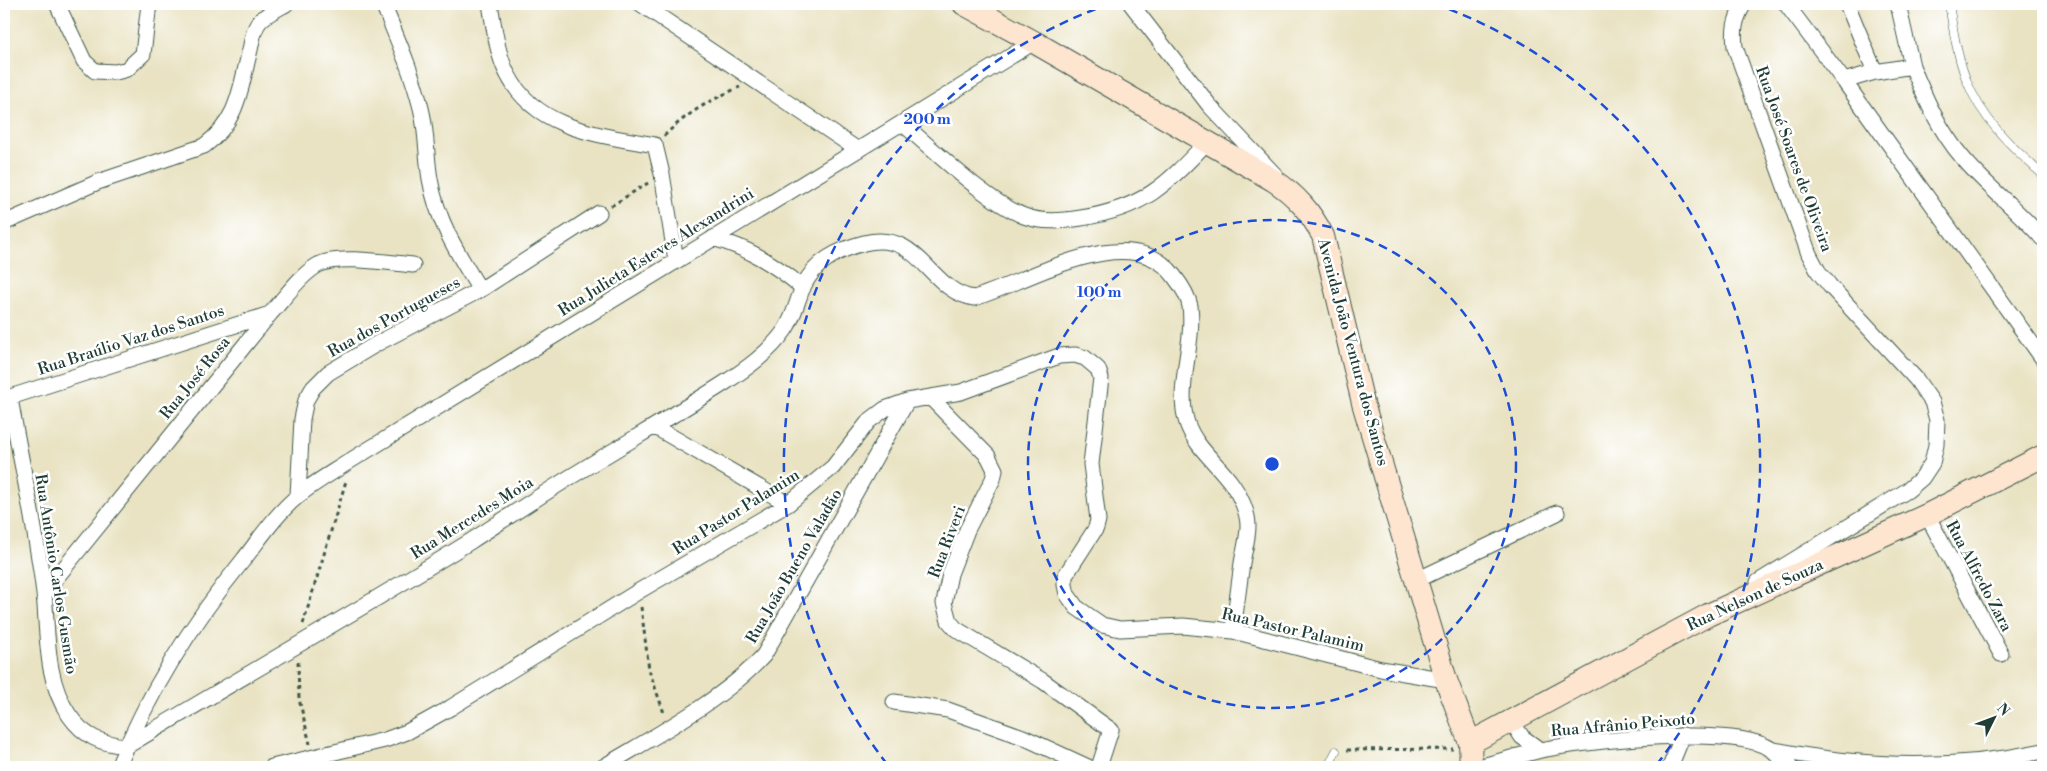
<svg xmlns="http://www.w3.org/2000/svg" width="2047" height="771" font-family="'Libre Bodoni',serif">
  <rect width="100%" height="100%" fill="#fff"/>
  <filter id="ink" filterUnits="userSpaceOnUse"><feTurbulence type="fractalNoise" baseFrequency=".02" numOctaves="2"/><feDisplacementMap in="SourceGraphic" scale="10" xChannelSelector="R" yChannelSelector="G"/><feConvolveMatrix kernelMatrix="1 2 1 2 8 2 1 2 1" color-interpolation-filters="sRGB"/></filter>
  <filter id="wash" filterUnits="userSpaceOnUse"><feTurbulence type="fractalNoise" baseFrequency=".0096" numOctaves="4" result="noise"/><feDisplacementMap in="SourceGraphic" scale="20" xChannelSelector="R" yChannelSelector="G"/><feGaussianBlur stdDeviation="1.12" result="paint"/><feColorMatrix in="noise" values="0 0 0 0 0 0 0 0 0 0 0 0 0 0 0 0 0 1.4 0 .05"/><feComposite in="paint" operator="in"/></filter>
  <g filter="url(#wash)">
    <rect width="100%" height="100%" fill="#e9e3c3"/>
  </g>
  <g filter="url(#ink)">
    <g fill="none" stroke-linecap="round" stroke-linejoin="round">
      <defs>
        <path id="service" d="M1949,4c4,25 8,51 17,75 15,40 47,69 77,96
          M1328,767l8,-16"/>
        <path id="minor" d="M57,4l27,57 11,10 21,1 11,-3 16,-15 6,-50
          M383,4c14,34 29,68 38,104 6,23 5,48 9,71 7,42 28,75 50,111
          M490,4c4,22 7,51 18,71 28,55 93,60 147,70l7,29 14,86
          M641,4l217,146
          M1131,4l78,101 66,70
          M1744,4c-9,15 -11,25 -9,43l74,207 9,17 12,15 86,93 16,23 5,18 -1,25 -4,18 -10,15 -14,12 -150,92
          M1786,4l58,77 199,278
          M1847,4l28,68
          M1898,4l14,62
          M1844,81l31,-9 37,-6c13,32 27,64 50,91 24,29 56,53 81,82
          M903,124c32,27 83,77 121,92 18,7 38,5 57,2 63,-10 84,-32 127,-77
          M4,223l94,-41 106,-36c35,-26 36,-57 46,-96 2,-9 3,-21 10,-29 6,-7 17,-12 26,-17
          M713,238c35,10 62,26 90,50
          M10,398c11,65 26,130 34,195 4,41 1,87 25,122 15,22 33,29 58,31 115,-69 231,-135 344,-205 34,-22 67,-44 101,-65 50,-31 101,-60 151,-92 23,-15 46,-31 62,-54 9,-13 12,-29 18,-43 12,-26 35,-37 61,-44 57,-14 64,48 110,55 52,-15 157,-82 200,-22 7,9 14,20 16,30 5,39 -15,82 -3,117 8,24 31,41 45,61 8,11 16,28 16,42 0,12 -4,25 -6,37 -3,23 -6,45 -9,68
          M931,398l57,58 7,14 -2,9 -26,51 -17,44 -6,29 5,18 7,8 87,52 68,49 -12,37
          M4,399l266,-85
          M655,427l133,77
          M298,496l4,-77 4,-19 7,-12 15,-15 50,-30 102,-53 119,-77
          M1927,515l74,139
          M1417,580l140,-67
          M44,593l226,-279c14,-15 29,-38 48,-49 19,-11 73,-2 95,0
          M894,702l54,8 75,27 65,30
          M1512,722l10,15 18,13
          M1770,749c92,19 181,22 273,2
          M118,767c31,-76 74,-144 126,-208 17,-22 33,-46 55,-64 16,-13 36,-24 54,-36l681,-417
          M272,767l113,-27 22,-8 43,-24 189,-117 149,-87 45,-37 36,-46 16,-12 22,-8 54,-9 98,-36 16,-1 10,3 13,11 3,9 -10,86 7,56 -2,8 -31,48v9l2,9 9,13 26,18 18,4 63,-3 50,5 148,38 65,11
          M603,767c50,-30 122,-68 161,-112l143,-254
          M1478,767c21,-5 42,-12 63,-17 46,-9 191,-26 230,-1 7,5 13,13 19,18
          M1670,767l13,-32"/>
        <path id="secondary" d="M964,4l70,38 239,138c23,15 37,31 50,56l40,167 83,277 24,63 1,24
          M1470,743l238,-128 219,-100 116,-59"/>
      </defs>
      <use href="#service" stroke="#3d5649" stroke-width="9"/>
      <use href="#minor" stroke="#3d5649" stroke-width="17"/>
      <use href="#secondary" stroke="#3d5649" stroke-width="24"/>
      <path stroke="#3d5649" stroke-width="3" stroke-dasharray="4 4" stroke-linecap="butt" d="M664,136c23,-23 46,-36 76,-49
        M611,206l37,-23
        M641,607l8,63 15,43
        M303,624l43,-143
        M298,662l1,37 11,45
        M1347,750l106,-1"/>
      <use href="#service" stroke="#fff" stroke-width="8"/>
      <use href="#minor" stroke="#fff" stroke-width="15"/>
      <use href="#secondary" stroke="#fde5d0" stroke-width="22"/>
    </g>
  </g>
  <g fill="none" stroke="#1d4ed8" stroke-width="2.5" stroke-dasharray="9 6">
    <circle cx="1272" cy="464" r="244"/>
    <path d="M887 764A488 488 0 0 1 1109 4M1435 4A488 488 0 0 1 1657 764"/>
  </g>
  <g text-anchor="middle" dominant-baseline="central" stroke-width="5" stroke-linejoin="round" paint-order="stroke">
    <g font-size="16" fill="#1f3d34" stroke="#fff">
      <text transform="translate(1794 159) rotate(70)">Rua José Soares de Oliveira</text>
      <text transform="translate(656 252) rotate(-32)">Rua Julieta Esteves Alexandrini</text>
      <text transform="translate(394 317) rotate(-29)">Rua dos Portugueses</text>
      <text transform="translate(131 340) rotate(-18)">Rua Braúlio Vaz dos Santos</text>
      <text transform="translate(1353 352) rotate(75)">Avenida João Ventura dos Santos</text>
      <text transform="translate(195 378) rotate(-51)">Rua José Rosa</text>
      <text transform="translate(736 512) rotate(-32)">Rua Pastor Palamim</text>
      <text transform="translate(472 518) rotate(-32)">Rua Mercedes Moia</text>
      <text transform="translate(947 542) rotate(-69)">Rua Riveri</text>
      <text transform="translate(794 566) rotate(-60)">Rua João Bueno Valadão</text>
      <text transform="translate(56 574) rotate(81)">Rua Antônio Carlos Gusmão</text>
      <text transform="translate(1979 576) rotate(62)">Rua Alfredo Zara</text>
      <text transform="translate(1755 595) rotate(-25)">Rua Nelson de Souza</text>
      <text transform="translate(1293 630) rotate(13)">Rua Pastor Palamim</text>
      <text transform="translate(1623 725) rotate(-5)">Rua Afrânio Peixoto</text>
    </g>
  </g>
  <circle cx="1272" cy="464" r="8" fill="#1d4ed8" stroke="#fff" stroke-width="2.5"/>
  <g font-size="15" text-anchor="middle" font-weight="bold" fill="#1d4ed8" stroke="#fff" stroke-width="5" stroke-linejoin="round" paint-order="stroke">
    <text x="927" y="124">200 m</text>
    <text x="1099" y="297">100 m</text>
  </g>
  <rect width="2047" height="771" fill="none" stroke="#fff" stroke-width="20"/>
  <g transform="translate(1994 718) rotate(48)" stroke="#ffffff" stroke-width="4" paint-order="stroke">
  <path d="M0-4L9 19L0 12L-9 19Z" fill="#1f3d34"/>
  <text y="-8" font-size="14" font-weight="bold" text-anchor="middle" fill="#1f3d34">N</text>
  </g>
</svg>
